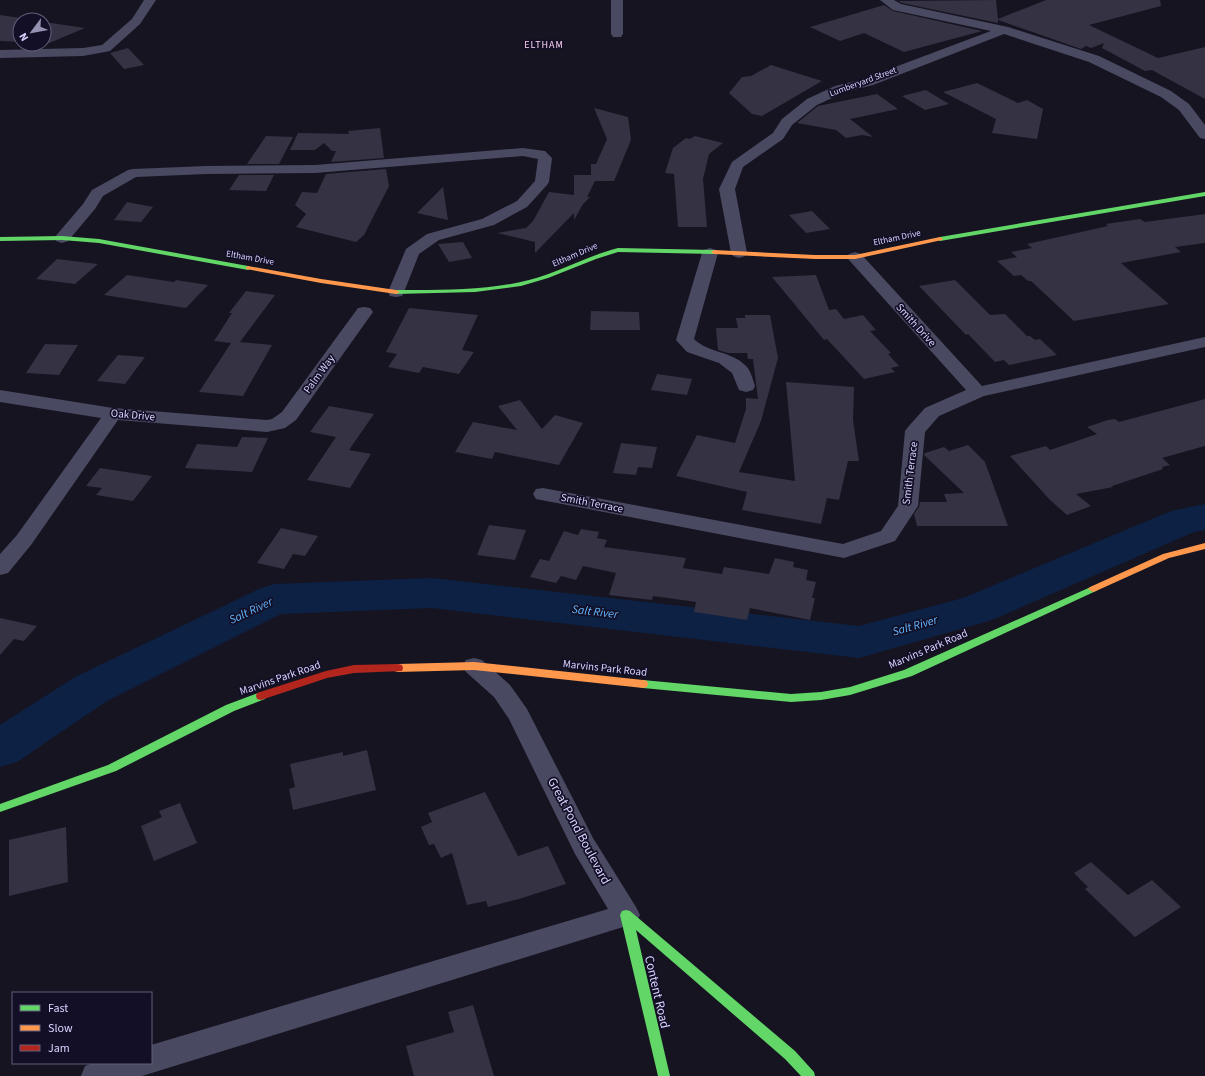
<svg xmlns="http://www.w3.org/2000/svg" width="1205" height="1076" font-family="'Source Sans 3',sans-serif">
  <rect width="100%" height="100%" fill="#161421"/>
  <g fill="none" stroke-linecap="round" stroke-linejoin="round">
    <path fill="#0d2144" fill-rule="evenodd" d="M1205,504v26l-11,2 -202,88 -133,38 -427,-50 -151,6 -174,87 -90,61 -17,5v-42l75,-48 184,-88 15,-5 158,-6 427,48 104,-28 208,-87z"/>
  </g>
  <path fill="#343243" d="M996,0l2,19 48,-19h114l1,6 -72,19 69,33 47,-11v52l-53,-29 -7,1 -43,-23 2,-5 -13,5 -5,-2 -5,3 -83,-29v3l-96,-20 -4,-2z
    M884,5l9,6 89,20 -78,21 -40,-19 -24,8 -30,-14z
    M0,15l34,5h-14v22l-20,-1z
    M44,22l41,6 -38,16h-4z
    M128,48l16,17 -20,4 -14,-16z
    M771,65l51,16 -60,35 -10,-2 -23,-21 13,-16 9,-1z
    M977,83l41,20 9,-3 16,9 -6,30 -45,-6 4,-14 -53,-27z
    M926,90l23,14 -24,6 -23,-14z
    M877,94l21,15 -48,10 23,18 -11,-2 -16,3 -10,-8 -39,-7 21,-17z
    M594,108l34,9 3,23 -17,41h-19l-8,16h3l-7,7 -9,16v-7l-39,40v-11l-38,-9 29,-5 7,-7 16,-29 25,3v-20h17v-11h5l11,-25z
    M380,128l4,30 -53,4 5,-11h-4l-8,-8 -9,7h-25l8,-17 51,1 -1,-3z
    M266,136l27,1 -14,27h-32z
    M695,136l28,7 -14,11 -6,25 4,48h-29l-4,-53 -9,-1 8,-25 13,-10 4,1z
    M386,169l3,17 -25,49 -8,7 -60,-15 10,-13 -11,-9 7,-13 15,1 9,-19z
    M239,175h35l-8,16 -37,-1z
    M443,187l5,33 -31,-7z
    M127,202l26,5 -12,15 -27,-2z
    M812,211l18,18 -24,4 -17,-18z
    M1205,214v29l-30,4 6,5 -60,11 48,41 -95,17 -43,-40h-3l-7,-6 -7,1 -17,-15 20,-4 -6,-5 21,-4 -5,-4 81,-18 -2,-2 34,-5 5,3z
    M463,242l9,16 -23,4 -11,-18z
    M57,259l41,5 -23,20 -39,-5z
    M127,275l47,7 2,-2 32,5 -22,23 -82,-13z
    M816,275l13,35 7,-1 8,10 19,-4 13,15 -6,1 21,22 -3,1 11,12 -8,2 4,4 -31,7 -37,-40 -3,1 -52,-63z
    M955,280l35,35 15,-1 22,22h3l5,4 5,-1 17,16 -48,10 -5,-5 -9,2 -27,-28 -2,1 -47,-49z
    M246,291l29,4 -35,47 32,3 -29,51 -44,-4 32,-49 -17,-2 18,-28h-3z
    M409,308l69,7 -16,35 12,2 -15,22 -36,-7 -4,6 -31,-6 9,-13 -11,-2z
    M591,311l48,1 1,18h-50z
    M745,315h25l8,43 -17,63 -22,51 56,9 -9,-99 68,5 -1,33 6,41h-11l-9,39 -12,-2 -6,26 -79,-14 5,-18 -71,-16 21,-41 38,8 11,-34v-11l12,1 -5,-40h-5l-1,-6h-19l-10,-3 -2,-22h22l-2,-10h9z
    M45,344l33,1 -19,30 -33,-2z
    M118,355l27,2 -20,27 -28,-3z
    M657,374l35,5 -5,16 -36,-5z
    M1205,399v47l-43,12 8,7 -8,2 1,2 -51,17 1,1 -37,7 15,12 -24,9 -17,-15 -40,-44 36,-10 4,4 47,-16 -10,-7 21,-7 7,-1 4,3z
    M520,400l22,29 13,-14 28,8 -24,42 -64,-13 -3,7 -37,-7 18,-30 44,8 -19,-24z
    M329,406l45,8 -25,36 22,4 -21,34 -43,-8 29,-43 -26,-5z
    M242,437l26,1 -16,34 -67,-4 12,-24 40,3z
    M621,443l36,4 -5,21 -14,-1 -2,8 -23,-2z
    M968,445l17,17 23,64h-91l-3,-12 5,-7 1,-5h27l-3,-8 20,-1 -40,-38 1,-2 19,-6 5,4z
    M100,468l52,8 -19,25 -37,-6 6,-7 -16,-2z
    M489,525l37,5 -11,30 -38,-5z
    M281,528l37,8 -13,20 -12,-2 -9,15 -27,-6z
    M581,529l18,3 -2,6 10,2 -3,7 82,11 -3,10 39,6 2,-7 45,7 6,-16 19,4 -1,5 15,3 -2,10 10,2 -4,16h3l-5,22 -60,-12 -3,12 -53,-8 2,-10 -43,-6 -1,4 -43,-5 7,-22 -33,-7 -7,14 -15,-4 -5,7 -26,-6 10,-18 9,2 15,-30 14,4z
    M0,618l37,8 -13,15 -10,-2 -14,16z
    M367,750l9,40 -83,20 -4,-21 6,-2 -5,-23 53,-12v4z
    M485,792l33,64 30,-10 18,38 -47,15 -31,8 -2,-6 -19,4 -15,-52 -11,5 -7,-14 -5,1 -8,-18 11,-5 -4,-9z
    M180,803l17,40 -43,18 -13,-35 21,-9 -3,-6z
    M66,827l2,55 -59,14v-56z
    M1091,862l37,33 24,-15 29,27 -46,30 -50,-48 3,-2 -14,-14z
    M473,1005l21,71h-80l-8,-30 48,-14 -6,-20z"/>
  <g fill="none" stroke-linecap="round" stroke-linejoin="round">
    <path fill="#4a4962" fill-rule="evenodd" d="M144,0h12l-16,24 -30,27 -27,5 -83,2v-8l83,-2 19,-3 30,-26z
      M611,0h12v34l-2,3h-8l-2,-3z
      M880,0h14l7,4 107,23 91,29 72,35 18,13 16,21v14l-5,-1 -21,-28 -18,-13 -72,-35 -85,-28 -131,51 -28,7 -28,13 -25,20 -9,14 -40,28 -8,22 12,64 -2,3 -6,2 -6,-2 -2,-3 -12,-64 13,-27 41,-29 9,-14 25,-20 28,-13 28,-7 128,-48 -98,-21z
      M523,148l22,3 7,7 -3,24 -2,3 -20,22 -33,18 -55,15 -20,14 -15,38 -2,4 -6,1 -6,-1 -2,-4 18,-43 21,-15 55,-15 35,-18 18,-20 3,-22 -15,-3 -208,17 -109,1 -70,3 -33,19 -8,13 -27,32 -6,2 -6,-2 -2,-3 29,-34 9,-14 36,-20 5,-1 73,-3 109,-1z
      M710,248l6,2 2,3 -24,86c14,14 38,12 52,27 5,5 7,14 9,20l-2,4 -7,2 -7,-2 -7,-17 -13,-10 -32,-11 -11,-12 26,-87 2,-3z
      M855,252l6,2 121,132 223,-49v10l-221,49 -45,20 -14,16 -7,74 -23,35 -51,17 -308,-59 -3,-5 3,-5 7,-1 300,56 38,-13 17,-25 7,-75 3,-4 17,-19 41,-18 -117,-130 -2,-3 2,-3z
      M364,307l6,1 3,4 -77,108 -11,8 -18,4 -149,-12 -87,125 -23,28 -8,2v-21l17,-19 84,-117 -101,-16v-12l113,18 154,12 5,-1 10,-7 76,-104z
      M474,658l8,2 28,25 17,24 66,129 43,69 4,8 -4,8 -494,153h-61l4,-10 8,-3h58v-18l457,-136 -33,-55 -66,-135 -15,-22 -28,-25 -4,-6 4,-6z"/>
    <path fill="#63d668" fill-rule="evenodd" d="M1205,192v4l-265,45 -3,-2 3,-2z
      M62,236l37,3 149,27 4,2 -4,2 -149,-27 -37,-3 -62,1v-4z
      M618,248l96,2 3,2 -3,2 -96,-2 -22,7 -48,19 -27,8 -46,6 -79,2 -4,-2 4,-2c44,0 90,1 133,-10 31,-8 58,-24 89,-32z
      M1093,586l5,3 -2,2 -184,85 -62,19 -29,5 -30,2 -148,-14 -4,-1 -1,-3 1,-3 4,-1 148,14 30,-2 29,-5 54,-17z
      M261,692l4,1 1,3 -1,3 -31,12 -118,60 -116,41v-8l108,-39 118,-60z
      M626,910l4,1 165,140 19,21 1,4h-14l-16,-17 -149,-129 34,146h-12l-38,-161 2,-4z"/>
    <path fill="#ff974d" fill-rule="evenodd" d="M940,237l3,2 -1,1 -87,19h-40l-101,-5 -3,-2 3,-2 101,5h40z
      M248,266l73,13 75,11 4,2 -4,2 -75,-11 -75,-14v-2z
      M1205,543v6l-36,9 -73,33 -3,1 -5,-3 2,-2 73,-33z
      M474,662l169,18 4,1 1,3 -1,3 -4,1 -169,-18 -76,2 -4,-1 -1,-3 1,-3 4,-1z"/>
    <path fill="#b3261e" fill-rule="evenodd" d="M398,664l4,1 1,3 -1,3 -48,2 -27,5 -66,22 -4,-1 -1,-3 1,-3 69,-22 28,-6z"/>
  </g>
  <g text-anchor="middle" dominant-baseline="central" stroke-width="3.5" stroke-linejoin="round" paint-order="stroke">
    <g font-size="9" fill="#d9d4ff" stroke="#130f26">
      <text transform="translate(863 82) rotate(-20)">Lumberyard Street</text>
      <text transform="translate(897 238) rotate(-12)">Eltham Drive</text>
      <text transform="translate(575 255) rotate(-23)">Eltham Drive</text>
      <text transform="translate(250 258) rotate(10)">Eltham Drive</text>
    </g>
    <g font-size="10" letter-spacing="1" fill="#ffd6f0" stroke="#130f26">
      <text x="544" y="45">ELTHAM</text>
    </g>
    <g font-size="11" fill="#d9d4ff" stroke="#130f26">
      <text transform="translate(916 325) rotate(48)">Smith Drive</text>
      <text transform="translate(319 374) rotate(-54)">Palm Way</text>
      <text transform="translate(133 415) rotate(5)">Oak Drive</text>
      <text transform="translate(910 473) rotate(-83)">Smith Terrace</text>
      <text transform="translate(592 503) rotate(11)">Smith Terrace</text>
      <text transform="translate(928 649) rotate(-23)">Marvins Park Road</text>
      <text transform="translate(605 668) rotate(6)">Marvins Park Road</text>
      <text transform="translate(280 678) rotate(-19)">Marvins Park Road</text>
    </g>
    <g font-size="12" font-style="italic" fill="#62b6ff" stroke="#130f26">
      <text transform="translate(251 611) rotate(-25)">Salt River</text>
      <text transform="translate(595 612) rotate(7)">Salt River</text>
      <text transform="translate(915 626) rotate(-16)">Salt River</text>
    </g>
    <g font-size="13" fill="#d9d4ff" stroke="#130f26">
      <text transform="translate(579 831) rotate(62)">Great Pond Boulevard</text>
      <text transform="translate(657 992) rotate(77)">Content Road</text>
    </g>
  </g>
  <rect x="12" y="992" width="140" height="72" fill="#130f26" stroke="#625e7d"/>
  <rect x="20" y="1005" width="20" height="6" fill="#63d668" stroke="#625e7d"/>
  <text x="48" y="1012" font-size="12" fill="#d9d4ff">Fast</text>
  <rect x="20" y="1025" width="20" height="6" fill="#ff974d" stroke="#625e7d"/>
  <text x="48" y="1032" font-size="12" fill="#d9d4ff">Slow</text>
  <rect x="20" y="1045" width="20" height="6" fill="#b3261e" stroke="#625e7d"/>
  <text x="48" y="1052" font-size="12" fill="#d9d4ff">Jam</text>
  <g transform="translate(32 32) rotate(238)"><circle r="19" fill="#130f26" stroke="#625e7d"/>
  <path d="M0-3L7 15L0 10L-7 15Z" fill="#9591b1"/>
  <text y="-6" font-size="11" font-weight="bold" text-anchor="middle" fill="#d9d4ff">N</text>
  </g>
</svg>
